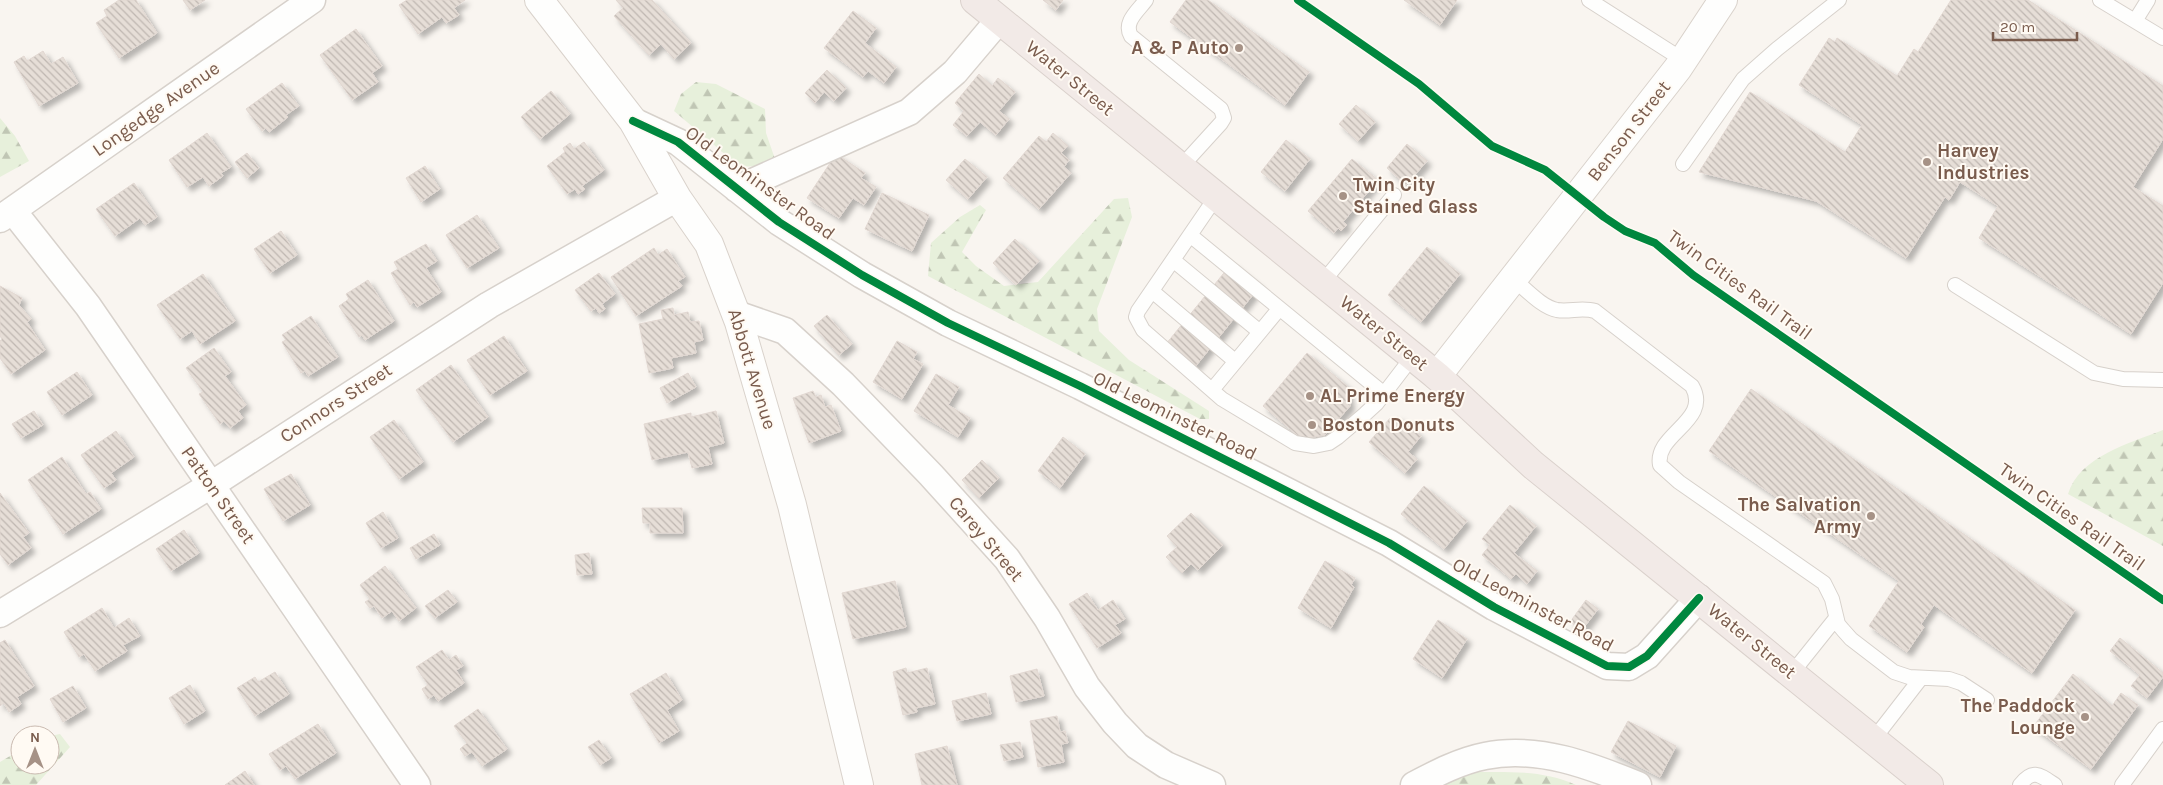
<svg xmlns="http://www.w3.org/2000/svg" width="2163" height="785" font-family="Karla,sans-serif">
  <defs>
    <pattern id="forest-firs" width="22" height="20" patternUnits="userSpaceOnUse" patternTransform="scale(1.25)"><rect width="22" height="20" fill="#e7f0db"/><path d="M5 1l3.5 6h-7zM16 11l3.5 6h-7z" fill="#c0c6b4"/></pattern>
    <pattern id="building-back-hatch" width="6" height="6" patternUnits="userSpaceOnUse" patternTransform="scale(1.25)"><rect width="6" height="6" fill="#e6ded7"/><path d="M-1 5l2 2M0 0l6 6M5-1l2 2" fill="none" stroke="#bfb7b1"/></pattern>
    <filter id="shadow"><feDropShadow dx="4.5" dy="4.5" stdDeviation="2.5" flood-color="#0004"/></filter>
  </defs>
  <rect width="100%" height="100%" fill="#f9f5f0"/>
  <path fill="url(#forest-firs)" d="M696,82l20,2 49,25 1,24 9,26 -6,6 -29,2 -66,-56 7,-17z
    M0,118l15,18 14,25 -29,16z
    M1128,198l4,19 -35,92 2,22 30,29 80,51v8h-9l-272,-143 3,-33 29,-26 20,-12 6,5 -24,42 14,14 28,20 34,-4 76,-83z
    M2163,430v116l-95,-52c12,-38 62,-51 95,-64z
    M60,734l10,13 -34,38h-36v-23l20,-12v15h30v-29z
    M1474,772c35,0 70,-2 102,13h-140z"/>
  <path fill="url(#building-back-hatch)" stroke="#e2d8d2" filter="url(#shadow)" d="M119,0h17l21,33 -38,25 -23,-35 11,-7 -3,-6z
    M183,0h22l-15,10z
    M407,0h58l-11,8 5,7 -13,8 -4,-6 -24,17 -19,-29z
    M616,0h36l39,43 -17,16 -13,-15 -12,11 -35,-39 9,-8z
    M1043,0h20l-7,10z
    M1186,0h22l101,72 -24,33 -115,-83z
    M1404,0h53l-17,25z
    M1951,0h77l135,86v53l-30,48 30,19v77l-32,51 -152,-96 19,-32 -38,-24 -11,18 -4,-3 -39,61 -90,-57 -117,-29 51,-80 95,60 17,-27 -63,-40 30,-47 6,4 2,-4 60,38 17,-27 4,3z
    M853,11l23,17 -11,15 31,24 -12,16 -16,-12 -5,6 -39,-29z
    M356,29l26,37 -10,7 6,9 -26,18 -32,-45z
    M43,51l8,13 12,-7 15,26 -39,23 -25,-44 10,-6 3,5z
    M827,70l19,18 -12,13 -10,-9 -9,11 -10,-10z
    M979,74l13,12 6,-8 17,14 -16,19 10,8 -13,16 -16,-13 -13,14 -14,-11 11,-14 -9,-8z
    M282,83l17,23 -13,9 2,2 -19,15 -3,-4 -4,3 -16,-22z
    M551,91l19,23 -30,25 -19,-22z
    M1356,105l19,17 -17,19 -19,-17z
    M207,133l24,34 -10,6 2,3 -14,10 -6,-9 -16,10 -18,-27z
    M1053,133l15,13 -7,7 8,7 -5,7 7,6 -32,36 -36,-31 36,-42 7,6z
    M1286,140l24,19 -25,32 -24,-19z
    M584,142l20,28 -22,16 3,3 -7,5 -3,-5 -8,5 -20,-28 18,-14 -2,-4 7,-5 4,6z
    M1407,144l20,17 -21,24 -19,-17z
    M247,153l12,15 -12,10 -12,-16z
    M836,154l29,19 -4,5 15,9 -12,18 -11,-7 -14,20 -32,-20z
    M965,159l22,18 -19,22 -22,-19z
    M1352,159l26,21 -35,42 4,3 -6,6 -3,-3 -4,5 -26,-22z
    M425,166l15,23 -19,13 -15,-24z
    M134,183l23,34 -12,8 -5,-7 -25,18 -19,-27z
    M882,193l47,22 -17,36 -47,-22z
    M477,215l22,33 -32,20 -21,-33z
    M281,231l16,24 -27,18 -16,-24z
    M1015,239l24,22 -23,24 -23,-22z
    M426,244l11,17 -11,7 15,24 -24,15 -3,-5 -4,3 -19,-32 7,-4 -4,-7z
    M1427,247l33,27 -39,48 -33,-27z
    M654,248l4,7 9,-6 18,28 -7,4 4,5 -46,30 -25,-39z
    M1232,263l28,23 -65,81 -29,-23z
    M599,273l16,21 -13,10 3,5 -6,4 -3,-5 -5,3 -16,-21z
    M203,274l32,47 -35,23 -8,-13 -12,8 -23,-34z
    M368,280l26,41 -29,19 -3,-5 -3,2 -20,-31 10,-7 -3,-5z
    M0,286l22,12 -3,7 12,14 -4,3 18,28 -34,24 -11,-16v-17l2,-2 -2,-3z
    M673,308l1,7 14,-3 2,10 9,-1 4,19 -9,2 2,11 -25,5 2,10 -24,5 -10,-49 24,-5 -2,-9z
    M827,315l25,29 -13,11 -25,-29z
    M311,316l27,41 -30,19 -3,-5 -4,2 -19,-31 4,-2 -4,-5z
    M504,336l23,35 -37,24 -23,-35z
    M897,341l20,11 -4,7 10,5 -21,35 -29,-17z
    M214,348l17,24 -6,4 21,29 -8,6 5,7 -13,10 -6,-7 -4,3 -21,-30 4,-2 -17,-24z
    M1307,353l40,33 3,20 -25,29 -23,4 -39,-33z
    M451,365l37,52 -35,25 -37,-52z
    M77,372l15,23 -30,20 -15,-23z
    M688,373l8,14 -29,16 -7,-15z
    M936,374l23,13 -11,18 22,13 -12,19 -44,-26z
    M1751,389l324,221 -43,63 -98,-68 -13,19 3,3 -17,25 -38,-26 30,-45 -190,-130z
    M813,391l3,6 5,-2 4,12 6,-2 10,26 -32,12 -16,-45z
    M34,411l9,14 -22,13 -9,-14z
    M716,411l8,32 -16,4 4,17 -20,4 -4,-16 -36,8 -8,-36 47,-11v4z
    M1397,416l24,20 -13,16 9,7 -12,14 -36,-31 22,-25 3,2z
    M394,420l29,42 -24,17 -29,-42z
    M116,431l18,26 -23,16 5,7 -12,8 -23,-33z
    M1063,437l22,17 -25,34 -22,-17z
    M62,457l24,37 4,-2 11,17 -38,25 -35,-54z
    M982,460l17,18 -20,20 -17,-18z
    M291,474l19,31 -27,16 -19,-32z
    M1424,486l43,35 -23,28 -43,-35z
    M0,493l29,40 -6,4 8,11 -23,17 -8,-11z
    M1510,505l26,21 -22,27 23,18 -10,13 -11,-10 -5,5 -29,-24 8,-10 -8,-6z
    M642,508h40l1,25h-33v-10h-7z
    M383,512l15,26 -17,10 -15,-25z
    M1191,513l32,32 -25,25 -7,-6 -9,9 -16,-16 11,-10 -10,-11z
    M184,530l15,23 -28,18 -15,-22z
    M434,534l6,11 -24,14 -6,-11z
    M589,553l3,21 -15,1 -2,-20z
    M1325,561l30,17 -4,7 3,2 -23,41 -33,-20z
    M385,566l31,42 -17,13 -7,-10 -10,7 -8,-12 -4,2 -5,-6 5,-3 -10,-14z
    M895,581l11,46 -53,12 -11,-46z
    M448,590l9,12 -22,16 -10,-12z
    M1087,593l11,17 15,-10 12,19 -10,6 6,8 -24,15 -28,-44z
    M1586,600l12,9 -16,21 -12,-8z
    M102,608l12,20 15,-10 11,18 -17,9 4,6 -32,20 -11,-17 -5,3 -15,-25z
    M1438,620l29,19 -25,39 -29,-19z
    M2120,638l43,35v4l-16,21 -16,-12 9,-11 -30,-24z
    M5,640l29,46 -17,11 4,7 -12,8 -5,-9 -4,3v-63z
    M442,650l7,10 7,-5 7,11 -7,4 8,13 -26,18 -4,-6 -6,4 -6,-10 6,-4 -12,-18z
    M906,668l1,5 20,-5 8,36 -19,4 1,4 -14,3 -10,-43z
    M1037,669l7,27 -28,6 -6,-26z
    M275,672l14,22 -34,22 -18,-28 18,-11 3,5z
    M666,673l16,27 -15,10 12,21 -20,12 -29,-49z
    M2073,674l39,32 9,-13 17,12 -47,64 -58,-42z
    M190,685l15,26 -21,13 -15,-26z
    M73,686l13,22 -23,14 -13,-23z
    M986,693l5,21 -34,7 -5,-20z
    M478,709l29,40 -25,17 -10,-14 -7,4 -5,-7 7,-6 -13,-17z
    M1057,716l3,16 5,-1 3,12 -7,1 3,18 -26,5 -8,-46z
    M1628,721l48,25 -16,31 -49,-25z
    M318,724l18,29 -41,26 -9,-13 -6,4 -11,-16z
    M599,740l12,18 -11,7 -12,-18z
    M1020,742l3,15 -19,4 -4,-16z
    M947,746l10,39h-35l-7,-31z
    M245,771l9,14h-29z"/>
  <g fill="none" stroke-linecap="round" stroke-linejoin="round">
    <defs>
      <path id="lane" d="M1146,0c-8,11 -23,22 -15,36l90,73 3,9 -3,5 -41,45
        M1589,0l94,60
        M2100,0l63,38
        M2135,21l13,-21
        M1683,164l60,-85 34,-30 62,-49
        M1216,197l-78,114 -2,6 7,13 79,69 73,44 19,3 15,-3 9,-6 27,-23 12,-11 36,-47
        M1190,235l193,158
        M1173,260l87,72
        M1513,279c12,9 28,28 44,31 13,2 25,-3 38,1l97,75c20,35 -38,48 -32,79l19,17 145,101 8,16 6,25 5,6 8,9 43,33 15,5 40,2 12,4 26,17
        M1322,283l72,-88
        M1955,285l139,88 29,6 40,1
        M1152,291l83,70
        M1212,390l67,-81
        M1792,673l44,-55
        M1873,740l48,-62
        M2020,785c13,-17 20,-10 35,0
        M2122,785l41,-56"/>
      <path id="street" d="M633,121l45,21 101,80 83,53 86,48 132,63 309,157 105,64 113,59 22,1 18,-11 52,-58
        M737,189l172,-77 46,-40 44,-52
        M13,211l75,95 329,479
        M0,219l312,-219
        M736,314l49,17 58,53 88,91 76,84 40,59 40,69 28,36 22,23 29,19 46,20
        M0,614l211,-129 278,-180 188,-107
        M1414,785c23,-12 46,-24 71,-29 53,-11 106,10 153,29"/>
      <path id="secondary" d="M539,0l94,121 44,77 32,46 30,78 53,183 67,280
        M1437,376l241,-308 45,-68"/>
      <path id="highway" d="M975,0l462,376 96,89 396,320"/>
    </defs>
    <use href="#lane" stroke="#d7d1cb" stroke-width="16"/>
    <use href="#street" stroke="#d7d1cb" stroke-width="29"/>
    <use href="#secondary" stroke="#d9d2cb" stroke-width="30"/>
    <use href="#highway" stroke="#dad1cc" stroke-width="30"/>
    <use href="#lane" stroke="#fefefd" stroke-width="14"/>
    <use href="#street" stroke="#fefefd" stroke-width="26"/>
    <use href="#secondary" stroke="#fefefd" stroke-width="28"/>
    <use href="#highway" stroke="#f2eae7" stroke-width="28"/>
    <defs>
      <path id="cycleway" d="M1298,0l121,84 73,62 53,24 59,47 21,14 30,12 38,32 470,325
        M633,121l45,21 101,80 83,53 86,48 132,63 309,157 105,64 113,59 22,1 18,-11 52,-58"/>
    </defs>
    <use href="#cycleway" stroke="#fffaf3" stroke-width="11"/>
    <use href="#cycleway" stroke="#00873e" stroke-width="8"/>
  </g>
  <g fill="#a69286" stroke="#fffaf3" stroke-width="2">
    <circle cx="1239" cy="48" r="5"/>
    <circle cx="1927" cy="162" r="5"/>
    <circle cx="1343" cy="196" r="5"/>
    <circle cx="1310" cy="396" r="5"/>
    <circle cx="1312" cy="425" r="5"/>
    <circle cx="1871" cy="516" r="5"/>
    <circle cx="2085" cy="717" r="5"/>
  </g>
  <g text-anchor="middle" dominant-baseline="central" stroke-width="4" stroke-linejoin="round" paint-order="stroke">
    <g font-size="19" font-weight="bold" fill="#7a5c4d" stroke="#fffaf3" text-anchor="start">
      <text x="1229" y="48" text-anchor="end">A &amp; P Auto</text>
      <text x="1937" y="151">Harvey<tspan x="1937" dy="22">Industries</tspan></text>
      <text x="1353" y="185">Twin City<tspan x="1353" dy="22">Stained Glass</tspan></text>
      <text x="1320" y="396">AL Prime Energy</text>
      <text x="1322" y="425">Boston Donuts</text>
      <text x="1861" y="505" text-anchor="end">The Salvation<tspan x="1861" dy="22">Army</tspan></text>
      <text x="2075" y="706" text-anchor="end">The Paddock<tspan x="2075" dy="22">Lounge</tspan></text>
    </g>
    <g font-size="19" fill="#7a5c4d" stroke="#fffaf3">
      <text transform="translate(1070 78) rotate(39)">Water Street</text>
      <text transform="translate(156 109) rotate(-35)">Longedge Avenue</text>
      <text transform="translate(1629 131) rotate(-52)">Benson Street</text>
      <text transform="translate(760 183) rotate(36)">Old Leominster Road</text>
      <text transform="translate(1740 285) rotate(36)">Twin Cities Rail Trail</text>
      <text transform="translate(1384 333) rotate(39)">Water Street</text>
      <text transform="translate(752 369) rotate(73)">Abbott Avenue</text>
      <text transform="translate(336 403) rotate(-33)">Connors Street</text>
      <text transform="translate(1175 416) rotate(26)">Old Leominster Road</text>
      <text transform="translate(218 495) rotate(55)">Patton Street</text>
      <text transform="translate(2072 517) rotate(35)">Twin Cities Rail Trail</text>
      <text transform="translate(986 539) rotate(50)">Carey Street</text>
      <text transform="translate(1533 605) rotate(28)">Old Leominster Road</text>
      <text transform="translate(1752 641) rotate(39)">Water Street</text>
    </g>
  </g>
  <g transform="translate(35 750)"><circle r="24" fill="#fffaf3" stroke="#cabbb1"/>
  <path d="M0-4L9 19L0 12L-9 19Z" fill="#a69286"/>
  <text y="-8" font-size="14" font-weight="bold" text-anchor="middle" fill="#7a5c4d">N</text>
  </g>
  <path d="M1993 32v8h84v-8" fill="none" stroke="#7a5c4d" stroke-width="2.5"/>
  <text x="2000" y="32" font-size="15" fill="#7a5c4d" stroke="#fffaf3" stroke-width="4" paint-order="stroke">20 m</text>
</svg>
